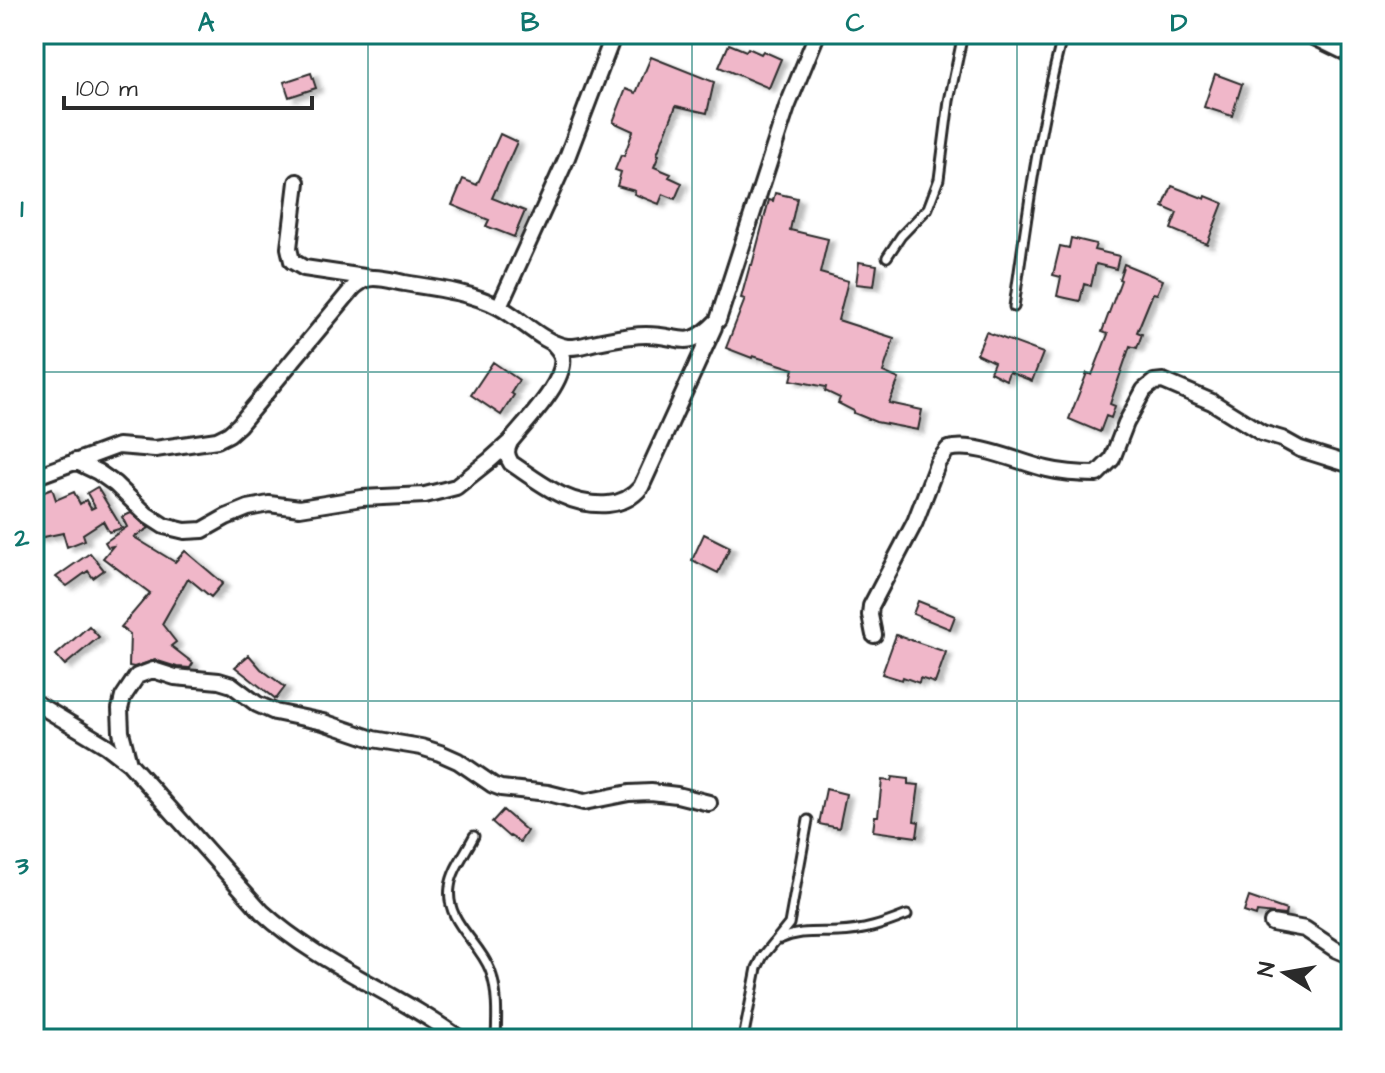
<svg xmlns="http://www.w3.org/2000/svg" width="1385" height="1073" font-family="'Architects Daughter',sans-serif">
  <defs>
    <filter id="shadow"><feDropShadow dx="6" dy="3.5" stdDeviation="2" flood-color="#0004"/></filter>
  </defs>
  <rect width="100%" height="100%" fill="#fff"/>
  <filter id="ink" filterUnits="userSpaceOnUse"><feTurbulence type="fractalNoise" baseFrequency=".0125" numOctaves="2"/><feDisplacementMap in="SourceGraphic" scale="16" xChannelSelector="R" yChannelSelector="G"/><feConvolveMatrix kernelMatrix="1 2 1 2 8 2 1 2 1" color-interpolation-filters="sRGB"/></filter>
  <g filter="url(#ink)">
    <path fill="#f0b7c9" stroke="#2b2b2b" stroke-width="2" filter="url(#shadow)" d="M729,44l17,7 2,-3 13,6 2,-3 18,8 -12,29 -50,-21z
      M651,57l63,25 -7,31 -31,-7 -19,48 2,1 -5,12 17,7 -2,3 13,6 -7,16 -12,-5 -4,10 -25,-10 1,-3 -18,-5 4,-14 -6,-2 6,-15 3,1 9,-25 -20,-9 13,-33 10,4z
      M311,73l5,15 -27,9 -5,-15z
      M1215,74l27,10 -10,32 -28,-9z
      M500,134l17,8 -25,56 33,13 -11,26 -28,-11 3,-6 -37,-15 11,-26 14,6z
      M1172,186l33,13 1,-3 17,7 -16,41 -36,-15 6,-16 -14,-6z
      M775,193l22,5 -7,32 38,9 -8,34 28,8 -10,39 56,18 -11,34 16,7 -10,24 33,7 -4,20 -42,-8 -22,-9v-2l-16,-8 2,-5 -15,-7 1,-4 -35,-7 3,-11 -41,-13 -1,2 -26,-10 19,-49 -4,-1 9,-33h2l17,-65 4,1z
      M1071,238l25,6 -2,6 25,6 -3,13 -20,-5 -5,22 -7,-2 -4,17 -23,-5 4,-19 -8,-2 7,-29 9,2z
      M859,262l18,3 -3,21 -18,-2z
      M1124,264l39,16 -6,14 -4,-1 -16,39 5,2 -5,14 -7,-2 -20,58 5,2 -4,12 -5,-2 -6,16 -31,-13 18,-46 5,2 16,-41 -6,-2 19,-52 -2,-1z
      M986,332l57,21 -11,28 -23,-9 -3,8 -16,-8 4,-10 -17,-8z
      M493,362l26,18 -8,13 3,2 -13,20 -30,-20z
      M97,487l25,41 -13,4 -6,-11 -20,13 2,6 -18,7 -4,-14 -29,6v-44l18,-7 4,12 18,-8 6,12 6,-4 5,9 4,-2 -8,-14z
      M131,513l18,15 -15,9 41,25 10,-11 38,32 -12,14 -23,-19 -26,46 14,18 -5,4 22,17 -3,5 -13,-1 -22,-7 -21,7 -5,-1 1,-32 -9,-7 29,-34 -47,-35 10,-12 -5,1 -3,-5 22,-15 -5,-10z
      M704,534l26,13 -12,26 -26,-13z
      M90,553l14,17 -11,8 -5,-7 -21,15 -11,-9z
      M918,601l37,15 -5,13 -37,-15z
      M89,626l10,11 -34,28 -9,-10z
      M896,635l50,17 -11,31 -15,-5 -1,5 -16,-6 -1,3 -20,-6z
      M249,655l12,14 24,18 -9,12 -41,-32z
      M892,777l16,2v5l11,1 -5,36 5,1 -2,15 -44,-6 2,-15h3l4,-36 9,1z
      M826,789l20,5 -7,34 -20,-4z
      M503,810l24,21 -7,11 -10,-6 -1,1 -17,-15z
      M1249,897l37,13 -1,5 -28,-3 -1,4 -12,-4z"/>
    <g fill="none" stroke-linecap="round" stroke-linejoin="round">
      <defs>
        <path id="lane" d="M887,257l14,-21 27,-28 11,-29 10,-78 14,-67
          M1014,307c13,-92 25,-183 49,-273
          M474,836c-8,16 -22,34 -24,51 -5,35 29,54 40,83 8,20 7,48 6,69
          M780,939c20,-9 37,-6 58,-7 26,-1 44,-7 69,-17
          M743,1039l14,-71 6,-12 26,-32 19,-104"/>
        <path id="street" d="M1308,34l43,21
          M297,182l-8,66 3,13 12,7 67,10
          M499,307l67,-147 48,-126
          M552,342c4,5 9,9 10,15 5,24 -38,67 -52,85 -4,8 -4,13 1,21 31,21 58,44 97,41 14,-1 24,-6 33,-17l73,-160
          M75,461l23,11 17,12 32,31 17,11 21,5 18,-1 23,-13 22,-9 21,-4 31,4 62,-10 63,-3 31,-8 34,-27 20,-18
          M34,477l84,-31 37,3 62,-9 12,-6 10,-9 114,-137c6,-5 12,-10 21,-10 10,0 20,3 30,5 31,5 66,9 95,24 21,11 45,37 68,40 11,1 20,-3 30,-5 16,-3 33,-7 49,-7 38,0 40,18 72,-15l69,-213 30,-73
          M874,635l-4,-20 1,-9 44,-84 23,-60 10,-13c29,-7 70,13 99,20 16,4 33,5 50,5l15,-15 14,-36 18,-33 10,-8 9,-1 49,21 50,31 20,6 18,10 51,16
          M34,702l73,44 22,17 133,149c58,53 134,80 198,127
          M129,763l-8,-31 -1,-23 3,-12 14,-21 16,-6 22,7 44,4 13,4 25,19 18,8 48,10 50,17 48,8 19,6 18,8 35,24 8,3 47,5 36,9 45,-9 22,-1 26,3 32,8
          M1272,923l33,6 30,20 16,7"/>
      </defs>
      <use href="#lane" stroke="#2b2b2b" stroke-width="13"/>
      <use href="#street" stroke="#2b2b2b" stroke-width="20"/>
      <use href="#lane" stroke="#fff" stroke-width="7"/>
      <use href="#street" stroke="#fff" stroke-width="14"/>
    </g>
  </g>
  <path fill="none" stroke="#0f766e" stroke-width="2" stroke-opacity="0.55" d="M368,34v1005M692,34v1005M1017,34v1005M34,372h1317M34,701h1317"/>
  <rect width="1385" height="1073" fill="none" stroke="#fff" stroke-width="88"/>
  <g transform="translate(1285 973) rotate(281)" stroke="#ffffff" stroke-width="6" paint-order="stroke">
  <path d="M0-6L14 30L0 20L-14 30Z" fill="#2b2b2b"/>
  <text y="-12" font-size="22" font-weight="bold" text-anchor="middle" fill="#2b2b2b">N</text>
  </g>
  <path d="M64 96v12h248v-12" fill="none" stroke="#2b2b2b" stroke-width="4"/>
  <text x="76" y="96" font-size="24" fill="#2b2b2b" stroke="#ffffff" stroke-width="6" paint-order="stroke">100 m</text>
  <rect x="44" y="44" width="1297" height="985" fill="none" stroke="#0f766e" stroke-width="3"/>
  <g font-size="26" text-anchor="middle" font-weight="bold" fill="#0f766e">
    <text x="206" y="31">A</text>
    <text x="530" y="31">B</text>
    <text x="855" y="31">C</text>
    <text x="1179" y="31">D</text>
    <text x="22" y="217">1</text>
    <text x="22" y="546">2</text>
    <text x="22" y="874">3</text>
  </g>
</svg>
